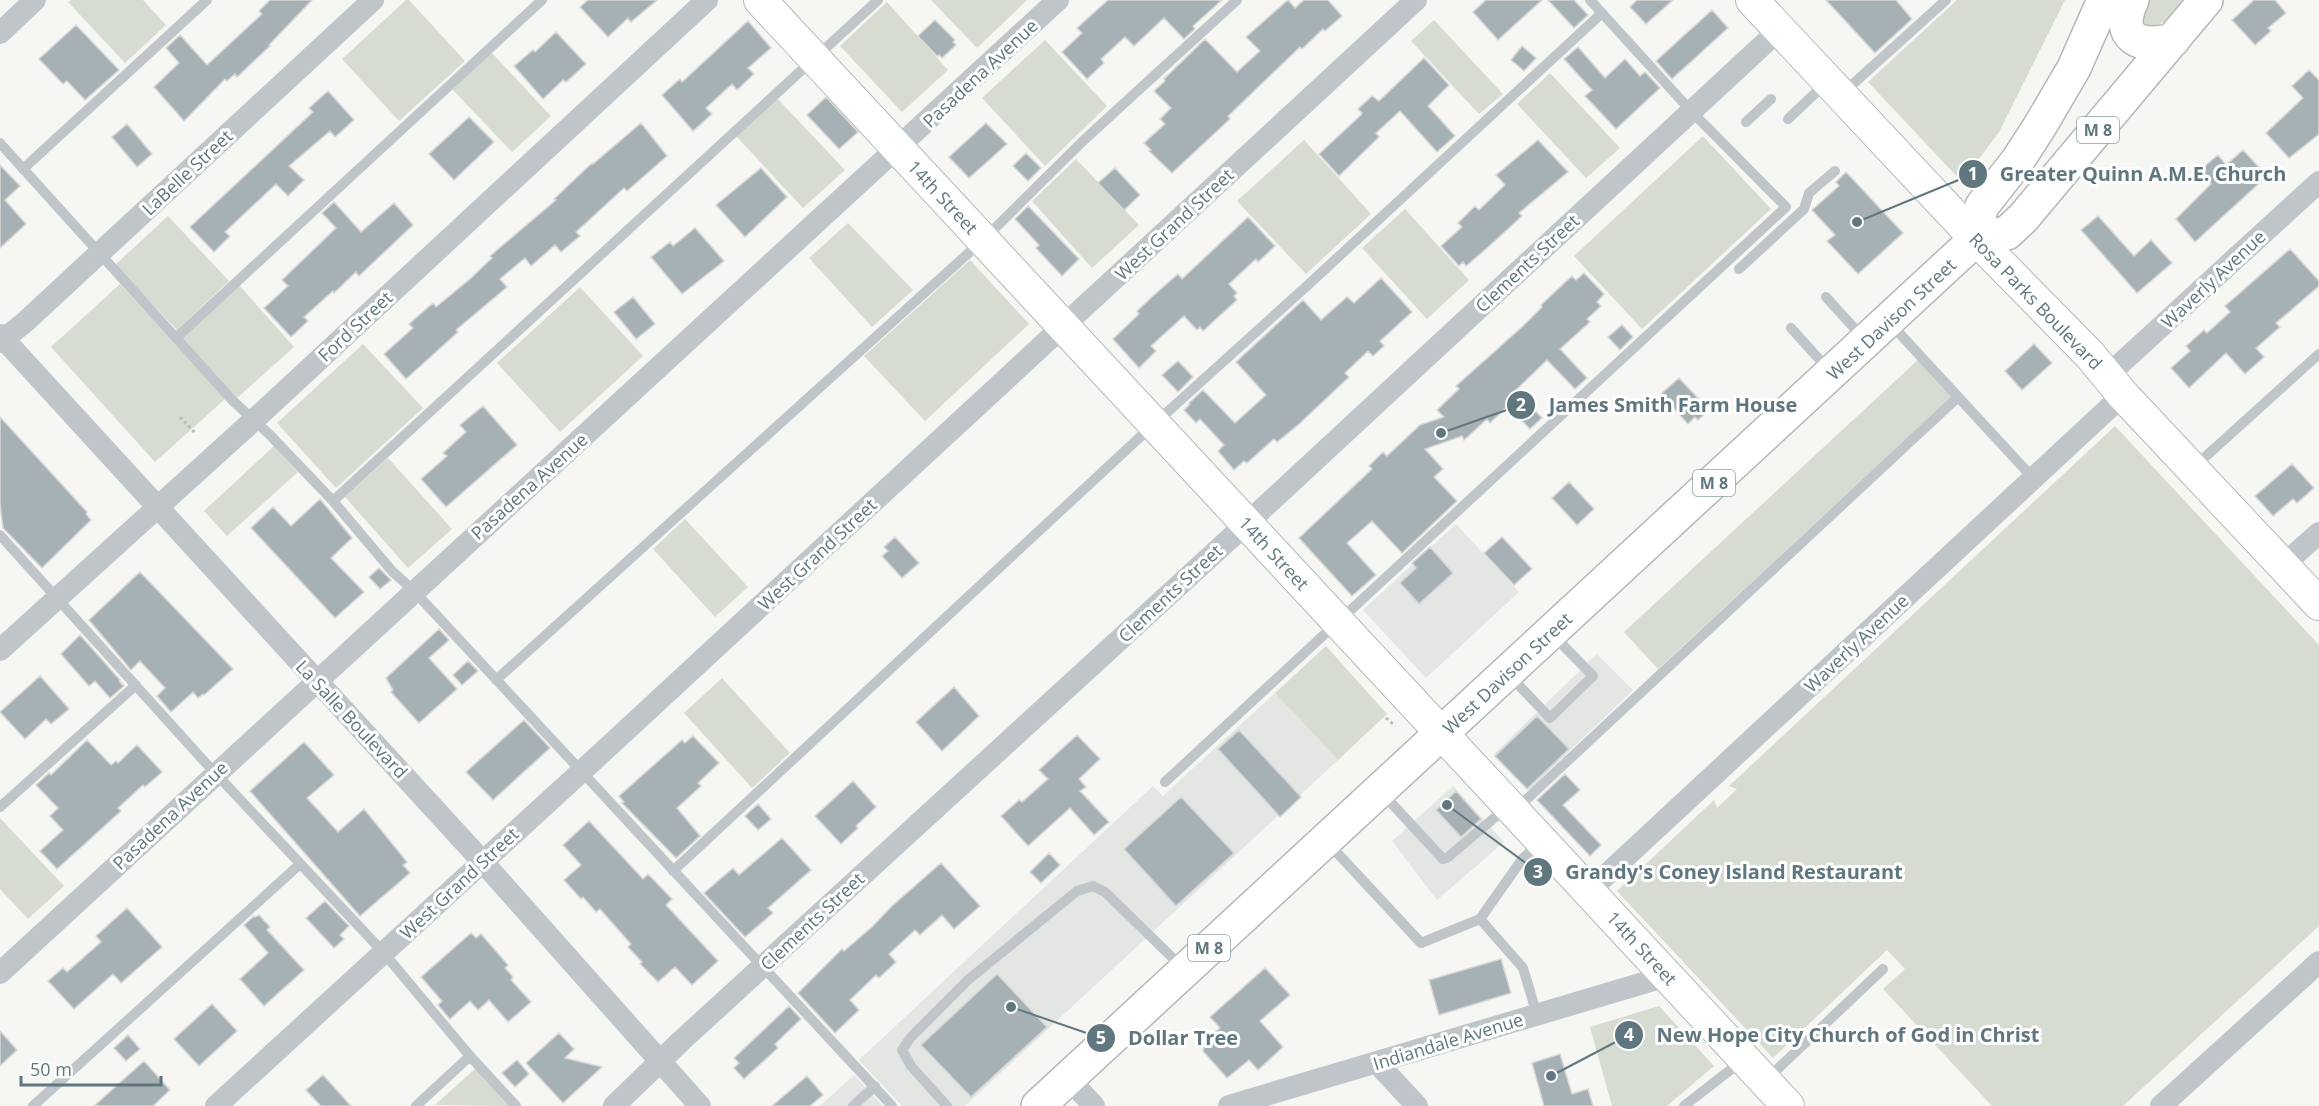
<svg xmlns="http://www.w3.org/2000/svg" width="2319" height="1106" font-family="'Open Sans',sans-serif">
  <rect width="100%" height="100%" fill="#f6f6f3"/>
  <path fill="#e4e6e4" d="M1456,524l63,68 -93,86 -63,-68z
    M1597,654l36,36 -104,100 -35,-36z
    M1275,693l63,67 -373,346h-63l-43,-46 294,-274 10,10z
    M1453,786l51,56 -67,58 -45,-59z
    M854,1075l29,31h-63z"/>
  <path fill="#d7dcd2" d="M71,0h72l23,25 -41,38 -57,-61z
    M406,0h3l56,61 -66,60 -57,-62z
    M931,0h96l-50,48z
    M1957,0h108l-66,132 -37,50 -94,-100z
    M2141,0h43c-10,11 -26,36 -43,23z
    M887,2l61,68 -46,42 -62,-66z
    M1434,20l69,74 -24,20 -68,-73z
    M1045,40l62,66 -62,60 -63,-68z
    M491,52l60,64 -39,36 -60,-63z
    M1550,73l70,75 -34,30 -69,-74z
    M776,97l69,73 -42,38 -67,-72z
    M1703,136l68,73 -129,120 -68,-73z
    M1304,140l67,74 -65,60 -69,-73z
    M1076,159l63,66 -47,43 -60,-67z
    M1405,209l64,71 -42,39 -65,-71z
    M168,216l61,65 -52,49 -62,-65z
    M848,223l65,67 -41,37 -63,-69z
    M970,260l59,64 -104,97 -61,-65z
    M120,284l105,115 -70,63 -104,-115z
    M239,285l55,62 -58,52 -55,-62z
    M580,287l63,69 -83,76 -63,-69z
    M363,344l60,64 -87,80 -59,-65z
    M1919,359l34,36 -295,274 -34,-37z
    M2115,426l204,219v281l-196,180h-131l-109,-117 22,-20 -18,-19 -114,108 -156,-167 97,-91 3,8 20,-19 -8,-3z
    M274,446l24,26 -71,64 -23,-25z
    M388,458l64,71 -44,39 -63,-71z
    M685,519l63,68 -33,30 -62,-68z
    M1326,646l61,68 -49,46 -63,-67z
    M722,678l68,75 -38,35 -68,-75z
    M0,818l64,68 -36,33 -28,-30z
    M1659,1006l55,60 -47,40h-55l-22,-79z
    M477,1067l35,39 -77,-1z"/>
  <path fill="#a6b1b5" stroke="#d8d7d5" stroke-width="1.5" d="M270,0h42l-43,45 1,1 -33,31 -2,-3 -8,7 -2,-2 -41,42 -30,-34 25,-24 -13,-15 14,-13 27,30 55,-51 -3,-3z
    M588,0h69l-26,22 -3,-4 -20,19 -28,-30z
    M1108,0h114l-29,26 2,3 -11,10 -20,-21 -30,28 -9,-9 -24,22 3,4 -17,16 -25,-27 20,-19 -5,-5z
    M1288,0l7,8 9,-8h24l14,16 -17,15 -2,-2 -21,20 -2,-2 -72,69 2,3 -58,54 -23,-22 2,-1 -7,-7 21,-19 -5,-5 11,-11 -17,-17 11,-10 -1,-2 41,-40 32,33 23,-21 -14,-14z
    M1486,0h56l-44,40 -25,-28z
    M1548,0h26l14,15 -14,13z
    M1637,0h36l-27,24 -16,-17z
    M1826,0h70l16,19 -37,34z
    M2254,0h21l11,13 -18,15 3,3 -16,14 -23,-25z
    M1712,10l16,18 -56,51 -16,-18z
    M935,20l20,20 -2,2 3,3 -14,13 -3,-3 -2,1 -19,-20z
    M748,21l23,27 -23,20 6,6 -17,16 -5,-6 -26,24 6,6 -19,17 -31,-36 18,-16 2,3z
    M76,25l43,45 -34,30 -18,-19 -4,3 -24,-25z
    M556,32l30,32 -20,18 -3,-2 -20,19 -29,-33 19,-16 2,2z
    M1522,46l14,12 -12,13 -13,-11z
    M1578,47l27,31 20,-19 15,17 5,-4 15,16 -44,41 -31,-33 7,-6 -28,-31z
    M1424,58l25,27 -21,21 27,30 -18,16 -37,-41 -24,22 3,4 -40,39 -20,-22 42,-39 1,-2 -4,-4 14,-13 7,5z
    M2309,70l10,10v54l-30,24 -23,-25 37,-35 -11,-12z
    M328,91l26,29 -19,17 -5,-6 -41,35 15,14 -16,16 -12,-12 -51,48 5,4 -16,16 -24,-25 123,-115 -4,-4z
    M826,97l32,35 -19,17 -32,-34z
    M469,117l25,25 -40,38 -25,-26z
    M641,123l26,33 -40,35 -3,-3 -48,44 4,4 -19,16 -6,-7 -24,21 -6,-8 -25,21 7,8 -51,43 2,2 -52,47 -22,-25 29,-26 -4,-4 24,-21 3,4 34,-28 22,-21 -2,-2 66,-56 -2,-1 38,-36 1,1z
    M986,123l21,21 -38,34 -20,-21z
    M127,124l25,30 -15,13 -25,-30z
    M1538,140l30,32 -49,41 3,3 -36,33 -20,17 -3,-4 -4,4 -18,-20 21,-19 -4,-4 17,-17 4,4 26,-25 -9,-10z
    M2243,150l24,26 -72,66 -19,-23 35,-35 -11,-14 18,-15 8,10z
    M1026,153l15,15 -13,13 -15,-15z
    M0,165l20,21 -15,14 21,24 -26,24z
    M761,168l26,29 -42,40 -29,-32z
    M1115,168l25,27 -16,15 -26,-27z
    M1846,172l57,61 -45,41 -31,-33 8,-6 -23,-25 27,-24 -3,-4z
    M334,202l27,30 33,-29 19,22 -54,51 -3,-4 -22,21 -1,-2 -29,26 4,4 -17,16 -27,-29 24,-22 -6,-6 54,-52 -14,-15z
    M1028,206l51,53 -17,17 -26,-28 3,-3 -24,-26z
    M2098,216l36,40 17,-16 21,23 -35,30 -56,-63z
    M1248,217l27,29 -17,16 -2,-3 -27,25 8,9 -3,3 3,4 -34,31 -3,-4 -3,3 -13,-14 -33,30 5,5 -17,17 -26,-29 26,-25 -2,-3 17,-16 24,-21 4,5z
    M695,228l29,33 -42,33 -31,-37 19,-15 3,4z
    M2290,249l29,32v5l-43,37 4,4 -24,21 8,9 -19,17 -19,-21 -37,35 -18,-20 19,-17 -4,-5 18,-16 3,3 23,-21 -5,-6z
    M1584,273l20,21 -7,8 4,4 -14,13 3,3 -30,27 27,29 -12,11 -28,-29 -31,30 26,28 -12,11 -22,-23 -18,17 -3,-4 -23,21 -2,-4 -37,13 18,20 -9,8 23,24 -55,52 -30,-32 -25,22 29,32 -24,21 -53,-58 73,-69 -3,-3 14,-14 4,4 33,-31 24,-8 -7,-7 22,-21 -3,-3 66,-59 20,-20 -1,-2 31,-29 4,4z
    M1381,278l31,34 -32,29 4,5 -11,10 -5,-5 -23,22 4,4 -51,48 -21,17 -3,-3 -27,24 -3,-2 -10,9 -16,-19 6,-6 -24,-26 -4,4 -12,-13 6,-6 -1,-1 14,-13 32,33 31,-28 -30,-33 67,-62 18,20 26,-23 7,6z
    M633,297l22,27 -19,15 -22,-27z
    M1622,325l11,12 -13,13 -12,-13z
    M2034,344l18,19 -30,27 -17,-19z
    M1178,361l15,16 -15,15 -16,-17z
    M1679,378l30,32 -11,10 -3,-3 -7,7 -27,-30z
    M483,406l34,39 -71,62 -25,-28 26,-23 -4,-3 23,-21 -6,-7z
    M0,417l87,95 -1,2 5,6 -49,48 -39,-40 -3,-24z
    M2292,464l22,24 -17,15 -4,-4 -20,17 -18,-20z
    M1569,482l25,27 -17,16 -25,-27z
    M320,499l32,39 -21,20 33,34 -29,26 -84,-90 22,-21 18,19z
    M895,537l24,26 -17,15 -20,-22 6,-5 -4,-4z
    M1502,537l30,32 -18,16 -30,-32z
    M1430,547l23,26 -34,31 -19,-21 16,-15 -4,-5z
    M379,568l12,12 -11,9 -11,-12z
    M140,572l93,97 -29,26 -1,-1 -5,4 -5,-6 -22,20 -14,-16 8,-8 -25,-27 -9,9 -42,-50z
    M439,629l10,11 -20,18 28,31 -38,34 -28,-31 2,-2 -7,-12z
    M80,635l40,45 -1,1 5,5 -14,12 -15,-17 -6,5 -28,-32z
    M468,661l10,10 -16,14 -9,-10z
    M40,676l29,33 -18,15 -5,-5 -21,20 -25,-27z
    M954,687l25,29 -37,35 -26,-29z
    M1537,716l32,33 -42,40 -32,-33z
    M524,720l26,28 -57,52 -27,-28z
    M1239,730l62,67 -21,20 -62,-68z
    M1077,735l23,24 -21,20 7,8 -6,4 29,31 -15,13 -24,-27 -42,38 -27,-30 18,-16 3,2 26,-23 -9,-9z
    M693,736l26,27 -21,20 3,3 -24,22 23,28 -24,22 -54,-55 2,-1 -5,-6 63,-56 3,3z
    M87,740l24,25 5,-4 2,2 19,-18 25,27 -17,15 -2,-2 -25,23 3,3 -64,58 -17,-18 23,-21 -13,-14 8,-8 -22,-23 13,-12 2,2z
    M304,742l30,33 -27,23 31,34 26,-23 43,53 -4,3 7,8 -50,43 -110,-125z
    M1565,774l15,16 -17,15 38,40 -11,11 -53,-56z
    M853,781l23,26 -20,19 2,2 -17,16 -26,-28z
    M1456,791l25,28 -20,18 -25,-27z
    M1181,797l53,56 -58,53 -52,-57z
    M758,804l13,15 -13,11 -13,-14z
    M589,821l54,58 5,-5 24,25 -6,6 52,56 -26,24 -17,-18 -17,15 -18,-18 2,-2 -14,-15 3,-3 -31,-35 -4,3 -13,-15 -2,2 -17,-19 17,-15 -18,-20z
    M782,838l29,32 -43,38 5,5 -28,24 -41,-44 29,-25 6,7z
    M1049,853l11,12 -19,18 -11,-11z
    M941,863l39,43 -26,23 -12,-14 -22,20 -5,-5 -26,24 7,8 -17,16 -3,-3 -26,25 9,10 -24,23 -37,-40 44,-44 2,2 28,-24 20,-21z
    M325,901l24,25 -9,9 4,4 -10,9 -28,-30z
    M127,908l35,39 -41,36 -8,-9 -39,35 -26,-28 15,-13 4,4 25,-22 9,-8 -5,-6z
    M259,915l11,12 -3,3 37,40 -40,36 -24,-27 28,-26 -24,-28 10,-9 1,1z
    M471,933l5,5 5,-4 27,31 -3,3 8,9 -2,3 20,22 -23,20 -19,-22 -11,10 -8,-9 -20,18 -12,-14 4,-4 -21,-24z
    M1501,959l10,34 -72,22 -10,-35z
    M1265,968l25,27 -30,26 23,26 -25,23 -9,-10 -22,18 -24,-27 2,-10 15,-13 -10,-11z
    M997,974l50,53 -76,70 -50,-52z
    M212,1004l25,27 -38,35 -25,-27z
    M789,1006l12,13 -26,25 3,4 -34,31 -10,-11 5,-5 -5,-5z
    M0,1031l17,19 -17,16z
    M559,1033l15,16 -9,9 37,9 -39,36 -37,-40z
    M128,1035l12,14 -14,12 -12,-13z
    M1560,1054l12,40 16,-5 5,17h-49l-12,-43z
    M517,1060l12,14 -14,13 -13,-14z
    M144,1061l26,29 -17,16h-59z
    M323,1075l28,31h-30l-15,-16z
    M807,1076l16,19 -13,11h-38z"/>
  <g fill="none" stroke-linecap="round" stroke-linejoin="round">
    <defs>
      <path id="secondary" d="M760,0l1028,1106
        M1752,0l224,239 114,116 33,40 196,209"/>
      <path id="highway" d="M2132,0c-18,38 8,49 41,40
        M1976,239l31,-6 16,-15 183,-218
        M1976,239l1,-17 5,-16 36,-46 22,-34 34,-58 30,-68
        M1038,1106l938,-867"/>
    </defs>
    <use href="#secondary" stroke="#b1b9bc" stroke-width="34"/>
    <use href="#highway" stroke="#b2b8ba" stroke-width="36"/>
    <path stroke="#b7bcbe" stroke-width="3" stroke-dasharray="3 3" stroke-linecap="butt" d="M180,417l16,17
      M1386,718l9,8"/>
    <path stroke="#bfc5c8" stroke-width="10" d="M1843,93l103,-93
      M1788,119l39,-37
      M1746,122l25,-23
      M0,143l232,257 38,35 63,66 59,70 22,20 478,515
      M23,169l184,-169
      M1739,269l65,-60 5,-16 26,-22
      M1826,297l38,42
      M1889,322l144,156
      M1791,328l37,41
      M177,337l365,-337
      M2194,467l125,-113
      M333,501l545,-501
      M0,535l203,225 180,192 87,104 46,50
      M1509,675l41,43 43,-42 -40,-41
      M496,680l487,-440 101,-100 153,-140
      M1165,782l621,-575 -95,-96 -101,-111
      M1382,793l61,66 4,-1 60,-51
      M0,807l136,-122
      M1516,809l442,-412
      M1328,843l93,100 59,-24 43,49 14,47
      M673,871l480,-446 156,-141 293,-271
      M1480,919l43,-61 17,-15
      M1767,1079l116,-110
      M33,1106l267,-242
      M416,1106l54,-50
      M853,1106l22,-20
      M947,1106l-36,-40 -9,-16 9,-13 57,-57 109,-89 16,-5 12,6 79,77
      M1684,1106l59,-46"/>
    <path stroke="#bfc5c8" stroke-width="22" d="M0,33l35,-33
      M0,335l482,526 218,245
      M0,342l24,-19 349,-323
      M2107,376l212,-194
      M2283,565l36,-32
      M0,650l255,-231 452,-419
      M1589,891l534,-496
      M0,973l1058,-973
      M1377,1063l40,43
      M1068,1078l26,28
      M216,1106l366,-335 834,-771
      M614,1106l66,-64 578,-529 521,-483
      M1229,1106l438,-130
      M2161,1106l158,-144"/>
    <use href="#secondary" stroke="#fff" stroke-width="32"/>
    <use href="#highway" stroke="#fff" stroke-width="33"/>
  </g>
  <g text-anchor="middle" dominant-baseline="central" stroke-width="6" stroke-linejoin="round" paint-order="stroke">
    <g fill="#fff" stroke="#90a0a5" stroke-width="1.5">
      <rect x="2077" y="117" width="42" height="26" rx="4.5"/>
      <rect x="1693" y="470" width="42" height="26" rx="4.5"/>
      <rect x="1188" y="935" width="42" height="26" rx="4.5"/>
    </g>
    <g font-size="16" font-weight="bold" fill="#60777f">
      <text x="2098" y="130">M 8</text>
      <text x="1714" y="483">M 8</text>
      <text x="1209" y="948">M 8</text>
    </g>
    <g font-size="18" fill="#60777f" stroke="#fff">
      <text transform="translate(980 73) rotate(-43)">Pasadena Avenue</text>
      <text transform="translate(187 172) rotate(-43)">LaBelle Street</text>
      <text transform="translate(943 197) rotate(47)">14th Street</text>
      <text transform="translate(1174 224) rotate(-43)">West Grand Street</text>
      <text transform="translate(1527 263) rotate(-43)">Clements Street</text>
      <text transform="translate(2213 279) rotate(-43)">Waverly Avenue</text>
      <text transform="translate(2036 301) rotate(46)">Rosa Parks Boulevard</text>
      <text transform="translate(1891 319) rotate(-43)">West Davison Street</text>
      <text transform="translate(355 326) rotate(-43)">Ford Street</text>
      <text transform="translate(529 486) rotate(-42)">Pasadena Avenue</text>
      <text transform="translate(1274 553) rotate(47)">14th Street</text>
      <text transform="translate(817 554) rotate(-43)">West Grand Street</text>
      <text transform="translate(1170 593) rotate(-43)">Clements Street</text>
      <text transform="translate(1856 643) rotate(-43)">Waverly Avenue</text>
      <text transform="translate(1507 673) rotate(-43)">West Davison Street</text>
      <text transform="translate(352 719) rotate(47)">La Salle Boulevard</text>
      <text transform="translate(170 815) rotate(-43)">Pasadena Avenue</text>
      <text transform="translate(459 883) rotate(-43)">West Grand Street</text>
      <text transform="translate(812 921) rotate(-43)">Clements Street</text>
      <text transform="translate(1642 948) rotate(47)">14th Street</text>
      <text transform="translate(1448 1041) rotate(-17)">Indiandale Avenue</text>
    </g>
  </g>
  <path fill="none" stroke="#60777f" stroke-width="2" d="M1857 222L1973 174M1441 433L1521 405M1447 805L1538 872M1551 1076L1629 1035M1011 1007L1101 1038"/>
  <g fill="#60777f" stroke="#fff" stroke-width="2">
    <circle cx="1857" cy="222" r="6"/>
    <circle cx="1441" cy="433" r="6"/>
    <circle cx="1447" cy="805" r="6"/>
    <circle cx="1551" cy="1076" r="6"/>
    <circle cx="1011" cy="1007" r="6"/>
    <circle cx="1973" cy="174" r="15"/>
    <circle cx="1521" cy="405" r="15"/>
    <circle cx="1538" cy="872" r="15"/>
    <circle cx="1629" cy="1035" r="15"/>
    <circle cx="1101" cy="1038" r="15"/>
  </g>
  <g font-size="18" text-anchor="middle" font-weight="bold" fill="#fff">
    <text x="1973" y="180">1</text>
    <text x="1521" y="411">2</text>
    <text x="1538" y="878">3</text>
    <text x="1629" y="1041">4</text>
    <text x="1101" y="1044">5</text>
  </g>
  <g font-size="20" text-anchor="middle" font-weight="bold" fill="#60777f" stroke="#fff" stroke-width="6" stroke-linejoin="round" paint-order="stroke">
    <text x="2143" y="181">Greater Quinn A.M.E. Church</text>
    <text x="1673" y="412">James Smith Farm House</text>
    <text x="1734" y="879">Grandy's Coney Island Restaurant</text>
    <text x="1848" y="1042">New Hope City Church of God in Christ</text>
    <text x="1183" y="1045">Dollar Tree</text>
  </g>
  <path d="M21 1076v9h140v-9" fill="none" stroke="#60777f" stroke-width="3"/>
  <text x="30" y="1076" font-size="18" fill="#60777f" stroke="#ffffff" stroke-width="4.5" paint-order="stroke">50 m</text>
</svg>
